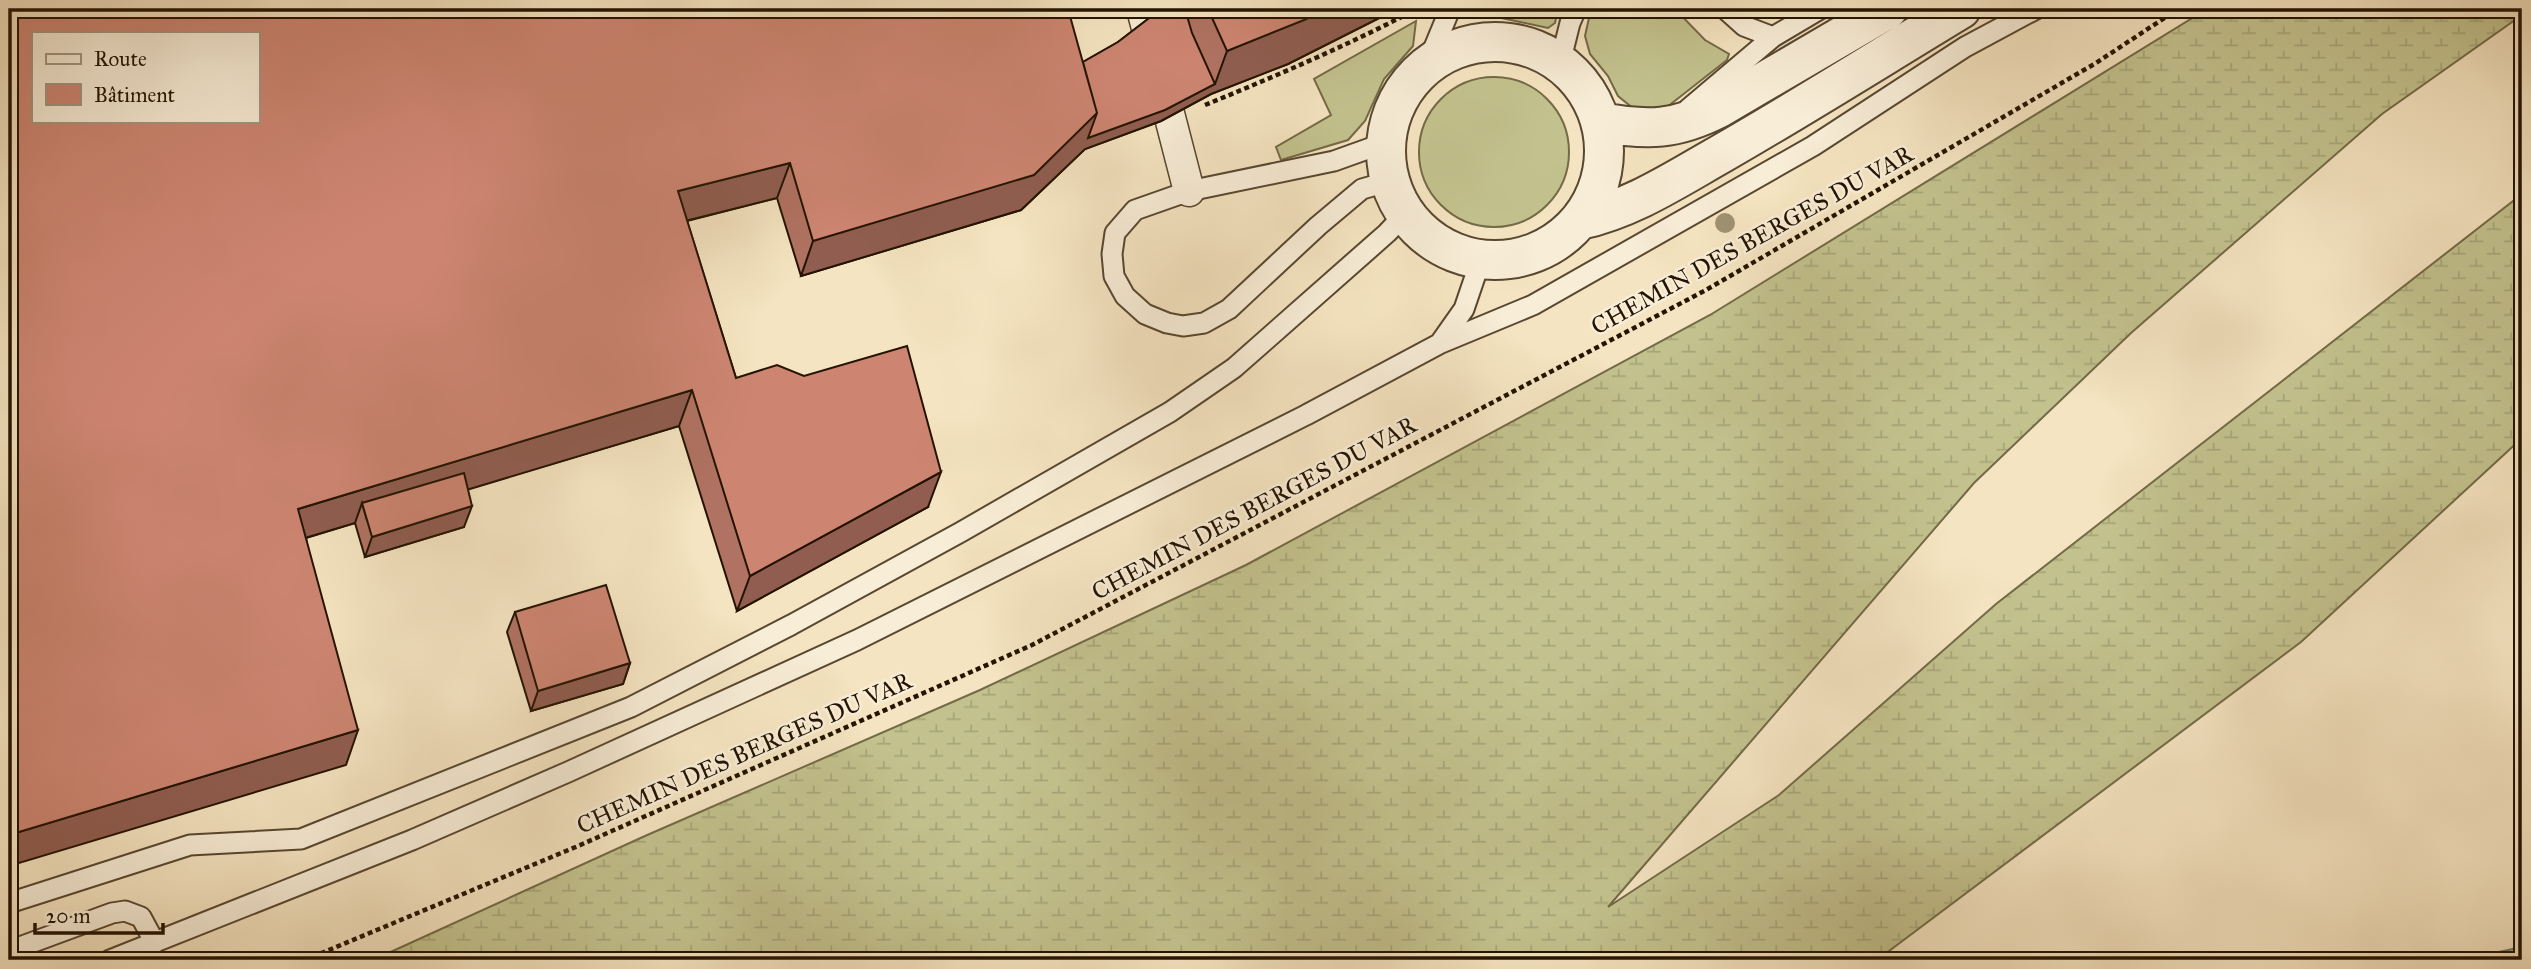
<svg xmlns="http://www.w3.org/2000/svg" width="2531" height="969" font-family="'IM FELL Great Primer',serif">
  <defs>
    <pattern id="wetland-marsh" width="20" height="14" patternUnits="userSpaceOnUse" patternTransform="scale(1.75)"><rect width="20" height="14" fill="#c3c28e"/><path d="M1 5h8M5 5V1M11 12h8M15 12V8" fill="none" stroke="#a7a679"/></pattern>
  </defs>
  <rect width="100%" height="100%" fill="#f5e4c1"/>
  <filter id="stains"><feTurbulence type="fractalNoise" baseFrequency=".00286" numOctaves="4"/><feColorMatrix values="0 0 0 0 .2 0 0 0 0 .09 0 0 0 0 .02 0 0 0 .5 -.17"/></filter>
  <radialGradient id="worn" r=".72"><stop offset=".6" stop-color="#630" stop-opacity="0"/><stop offset="1" stop-color="#630" stop-opacity=".3"/></radialGradient>
  <path fill="#c3c28e" stroke="#736a47" stroke-width="2" d="M1493,9h65l-3,14 -7,5 -51,-11z
    M1591,9h84l30,31 24,14 -2,6 -60,47 -33,2 -16,-13 -10,-20 -18,-22 -5,-18z
    M1416,21l-3,25 -29,33 -19,42 -17,19 -67,20 -5,-13 55,-32 -17,-36z
    M1419 152a75 75 0 1 1 150 0a75 75 0 1 1-150 0Z"/>
  <path fill="url(#wetland-marsh)" stroke="#736a47" stroke-width="2" d="M2207,9h315v6l-140,99 -251,219 -157,150 -366,424 171,-112 217,-191 526,-410v244l-221,204 -424,318h-1504l272,-124 335,-146 266,-125 464,-250z"/>
  <path fill="#9dbfae" stroke="#6c7a68" stroke-width="2" d="M2522,947v13h-61h1z"/>
  <g fill="none" stroke-linecap="round" stroke-linejoin="round">
    <defs>
      <path id="service" d="M1725,9l19,17 29,11 47,-28
        M1560,63l10,-40 6,-14
        M1426,67l24,-58
        M1688,109l85,-72
        M1387,142l-53,19 -145,30 -54,19 -20,23 -3,21 2,22 11,20 20,18 22,9 16,3 21,-3 25,-14 89,-83 44,-37 28,-8
        M1440,343l24,-34 17,-50
        M9,903l181,-58 111,-6 330,-132 160,-82 170,-93 209,-120 64,-44 153,-135 19,-20
        M9,951l103,-38 13,-2 16,6 14,26
        M110,960l302,-120 156,-68 289,-132 449,-225 133,-71 94,-39 280,-159 152,-99 71,-38"/>
      <path id="pedestrian" d="M1142,9l47,182"/>
      <path id="minor" d="M1386 151a109 109 0 1 1 218 0a109 109 0 1 1-218 0Z
        M1600,122c48,9 76,8 119,-14l169,-99
        M1580,220c51,-11 95,-40 139,-65 82,-47 161,-97 242,-146"/>
    </defs>
    <use href="#service" stroke="#584730" stroke-width="23"/>
    <use href="#pedestrian" stroke="#584730" stroke-width="33"/>
    <use href="#minor" stroke="#584730" stroke-width="42"/>
    <path stroke="#231300" stroke-width="4.5" stroke-dasharray="5 3.5" stroke-linecap="butt" d="M1205,105c71,-29 141,-59 208,-94
      M305,960l273,-114 454,-201 674,-355 390,-227 82,-54"/>
    <use href="#service" stroke="#f8edd7" stroke-width="19"/>
    <use href="#pedestrian" stroke="#f8edd7" stroke-width="30"/>
    <use href="#minor" stroke="#f8edd7" stroke-width="38"/>
  </g>
  <circle fill="#a09372" cx="1725" cy="223" r="10"/>
  <path fill="#b07262" stroke="#231300" stroke-width="2" d="M9,9l1074,53 35,-20 43,-33h236l-109,55 -77,30 -50,27 -76,28 -64,61 -220,66 -24,-78 -90,23 49,157 192,129 -191,104 -58,-185 -211,63 -4,38 -99,30 -10,-34 -49,15 40,227z
    M515,612l115,51 -7,21 -92,27 -24,-79z"/>
  <path fill="#905d50" stroke="#231300" stroke-width="2" d="M1326,9h71l-109,55 -77,30 -50,27 -76,28 -64,61 -220,66 12,-35 284,-128 118,-29 12,-33z
    M790,163l-13,35 -112,28 13,-35z
    M692,390l-13,36 -312,94 -5,-17 -7,20 -70,21 13,-35z
    M941,472l-13,35 -191,104 13,-35z
    M472,506l-8,21 -99,30 7,-20z
    M630,663l-7,21 -92,27 7,-20z
    M358,730l-12,35 -337,101v-31z"/>
  <path fill="#cd8572" stroke="#231300" stroke-width="2" fill-rule="evenodd" d="M9,9h1059l29,104 -63,62 -221,66 -23,-78 -112,28 58,187 41,-13 27,11 103,-30 34,126 -191,104 -58,-186 -394,119 60,221 -349,105zM33,33h224v88h-224z
    M1161,9h24l7,24 23,51 -50,26 -77,28 9,-25 -14,-51 35,-20z
    M1208,9h118l-22,11 -77,31z
    M464,473l8,33 -100,31 -10,-34z
    M606,585l24,78 -92,28 -23,-79z"/>
  <g text-anchor="middle" dominant-baseline="central" stroke-width="5" stroke-linejoin="round" paint-order="stroke">
    <g font-size="24" fill="#231300" stroke="#f8edd7">
      <text transform="translate(1752 240) rotate(-29)">CHEMIN DES BERGES DU VAR</text>
      <text transform="translate(1254 508) rotate(-28)">CHEMIN DES BERGES DU VAR</text>
      <text transform="translate(744 753) rotate(-24)">CHEMIN DES BERGES DU VAR</text>
    </g>
  </g>
  <rect width="2531" height="969" fill="none" stroke="#f5e4c1" stroke-width="35"/>
  <rect x="10" y="10" width="2510" height="948" fill="none" stroke="#231300" stroke-width="3.5"/>
  <rect x="18" y="18" width="2496" height="934" fill="none" stroke="#231300" stroke-width="2"/>
  <rect x="32" y="32" width="228" height="91" fill="#f8edd7" stroke="#a39681" stroke-width="2"/>
  <rect x="46" y="54" width="35" height="10" fill="#f8edd7" stroke="#a39681" stroke-width="2"/>
  <text x="94" y="66" font-size="21" fill="#231300">Route</text>
  <rect x="46" y="84" width="35" height="21" fill="#cd8572" stroke="#a39681" stroke-width="2"/>
  <text x="94" y="102" font-size="21" fill="#231300">Bâtiment</text>
  <path d="M35 923v10h128v-10" fill="none" stroke="#231300" stroke-width="3.5"/>
  <text x="46" y="923" font-size="21" fill="#231300" stroke="#f8edd7" stroke-width="5" paint-order="stroke">20 m</text>
  <rect width="100%" height="100%" filter="url(#stains)"/>
  <rect width="100%" height="100%" fill="url(#worn)"/>
</svg>
